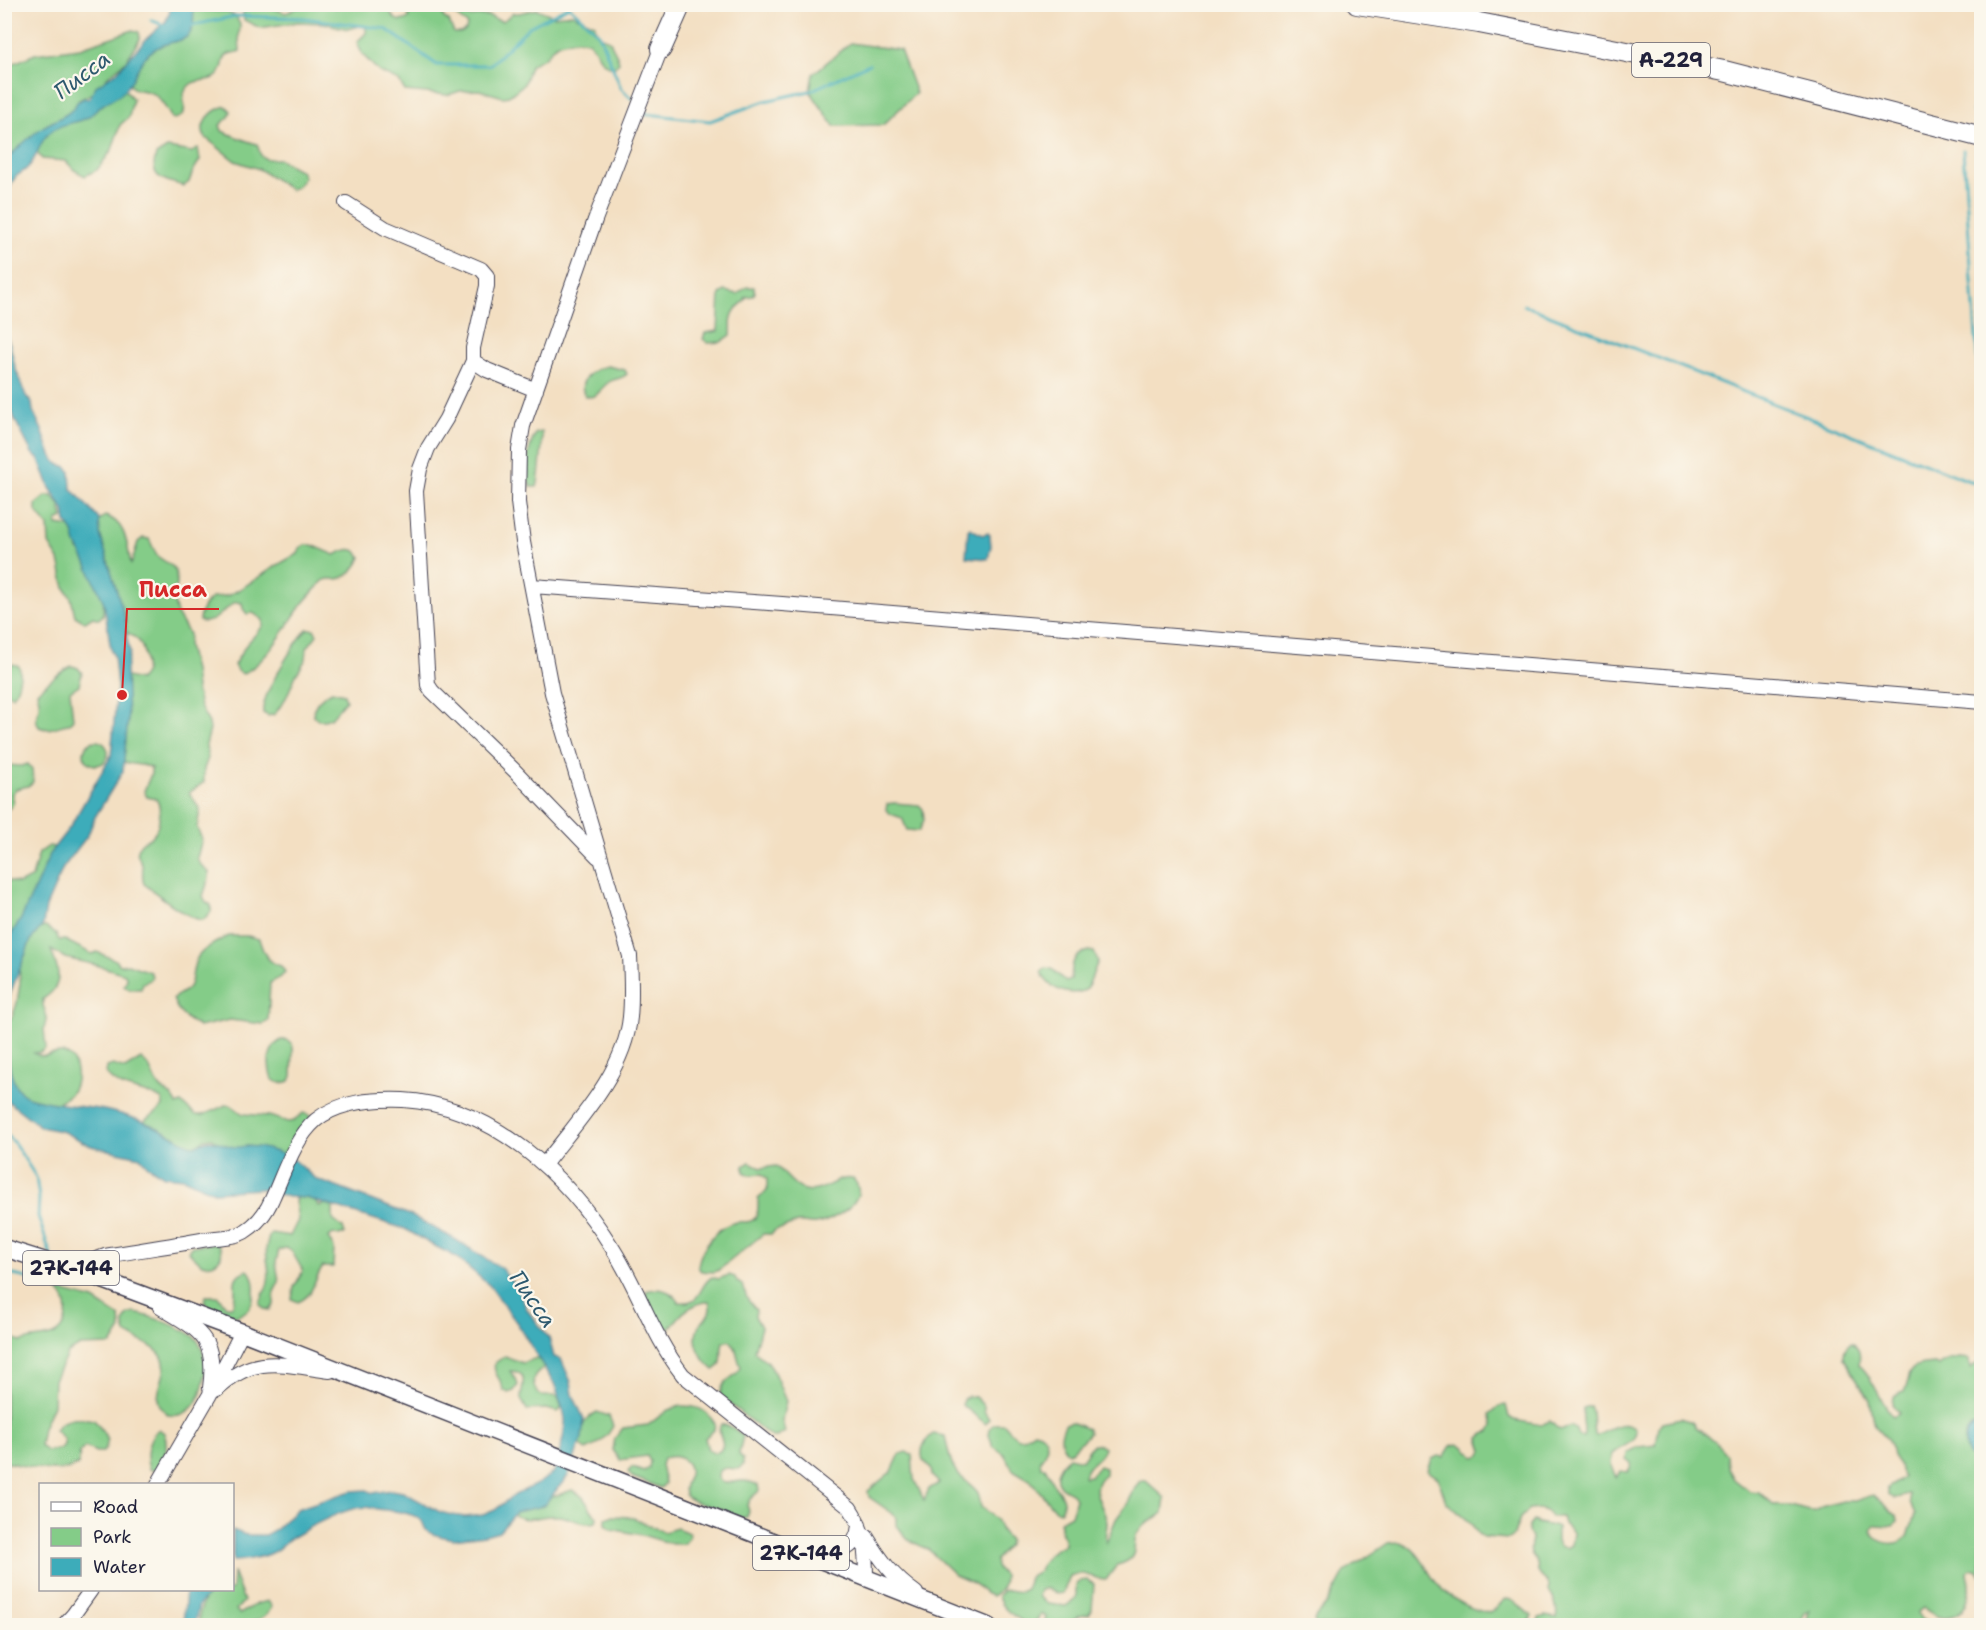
<svg xmlns="http://www.w3.org/2000/svg" width="1986" height="1630" font-family="'Shantell Sans',sans-serif">
  <rect width="100%" height="100%" fill="#fbf7ec"/>
  <filter id="ink" filterUnits="userSpaceOnUse"><feTurbulence type="fractalNoise" baseFrequency=".0167" numOctaves="2"/><feDisplacementMap in="SourceGraphic" scale="12" xChannelSelector="R" yChannelSelector="G"/><feConvolveMatrix kernelMatrix="1 2 1 2 8 2 1 2 1" color-interpolation-filters="sRGB"/></filter>
  <filter id="wash" filterUnits="userSpaceOnUse"><feTurbulence type="fractalNoise" baseFrequency=".008" numOctaves="4" result="noise"/><feDisplacementMap in="SourceGraphic" scale="24" xChannelSelector="R" yChannelSelector="G"/><feGaussianBlur stdDeviation="1.35" result="paint"/><feColorMatrix in="noise" values="0 0 0 0 0 0 0 0 0 0 0 0 0 0 0 0 0 1.4 0 .05"/><feComposite in="paint" operator="in"/></filter>
  <g filter="url(#wash)">
    <rect width="100%" height="100%" fill="#f3dfc2"/>
    <path fill="#84cc88" stroke="#537762" stroke-width="1.5" d="M251,4l17,2 18,7c12,-7 37,-13 50,-5l8,-3h56l-10,6c4,10 11,12 19,7l-2,-13h33l4,13 5,3 5,12h6l6,-3 1,-6 -15,-11 -3,-6 5,-2 15,12c6,-1 14,-2 20,-1 6,2 8,5 14,5l10,-8h6l18,-4 17,7 18,-2 23,10c0,10 5,13 15,16 2,9 8,14 9,22l-4,5c-16,0 -16,-16 -26,-25 -7,-5 -26,-1 -33,3 -5,3 -6,7 -10,11 -4,4 -11,5 -16,10l-6,18 -15,12 -6,1 -24,-7 -19,1 -12,4 -43,-4 -6,-10 -20,-9 -17,-18 -5,-12 9,-9v-6l-6,-1 -12,3 -24,-6 -26,-1 -38,6 -16,-8c-2,-7 -1,-13 7,-16z
      M191,5l8,5 25,1 12,5 4,9 -1,12 1,14c-4,2 -10,2 -13,4 -6,4 -1,17 -13,23 -11,4 -22,0 -29,13 -6,11 9,26 -13,28 -3,-6 -12,-21 -17,-24 -16,-10 -24,3 -29,-22z
      M133,30l6,2 1,7 -14,22 -19,16 -12,15 -16,8 -4,9 -62,45 -8,9v-86h6l-1,-7 2,-6 23,-10 45,-6z
      M850,43l50,7 16,43 -33,32 -49,1 -24,-35 3,-17z
      M125,90l8,9 -4,18 -9,8 -8,25 -15,20 -12,6 -11,-6 -8,-9 -24,-2 -8,-10 15,-19z
      M226,106l5,5 -2,6 -9,8 2,6c12,5 23,10 35,13l4,12 5,3h13l22,12 3,6 -7,10 -6,3 -32,-21 -24,-8 -30,-24c-8,-13 8,-28 21,-31z
      M167,148l25,4 6,-4 2,12 -7,11 -4,11 -5,4c-18,-5 -36,-7 -28,-31z
      M747,287h7l1,6 -3,3 -6,1c-2,7 -6,7 -10,12 -7,9 -4,16 -5,26l-10,7 -13,1 -5,-4 2,-6 13,-2 2,-37 5,-3 12,3z
      M607,366l18,4 2,4c-6,6 -12,4 -18,8 -10,7 -11,18 -24,14 -9,-16 8,-27 22,-30z
      M542,432c1,7 -3,50 -5,55h-6c-7,-14 -3,-41 5,-54z
      M46,496h6l8,9 3,13 -6,3v4l13,2 4,5 4,18 6,1 20,45 -1,19 -4,4 -6,-2 -8,5 -10,-6 -4,-18 -6,-10 -6,-28 -10,-16 -1,-18 -12,-15v-7z
      M105,516c22,6 22,29 26,49l7,-23 5,-4 6,1 8,17 16,11 3,5 1,13 -5,11 2,6 3,12 12,20 -1,12 6,24 2,18 4,19 9,16 1,7 -4,15 2,13 -4,11v13l-15,11 11,16 -3,19 5,11 -5,19 3,6 9,8v6l-6,18 3,6 5,3v7l-8,8c-13,1 -47,-27 -59,-36 -3,-7 0,-13 -2,-19 -2,-7 -7,-10 -3,-18 2,-6 6,-6 11,-9 9,-6 13,-30 6,-39l-9,-2 -3,-6 7,-17v-6c-10,-6 -21,-1 -30,-8l1,-80 5,-3 12,3c6,-6 7,-10 6,-17 -1,-22 -8,-26 -27,-35l-23,-105z
      M305,545h7l23,10c10,-5 19,-10 26,2 -3,9 -13,21 -24,22 -6,1 -8,-2 -14,2 -8,9 -18,18 -25,29 -16,23 -30,50 -55,64l-6,-3 -3,-6 12,-20 17,-19v-6l-10,-7 -6,1 -4,-5 -1,-6 -6,-1c-13,6 -20,24 -37,19 0,-7 6,-19 13,-23 5,-3 11,0 17,-3 25,-12 44,-30 69,-41l2,-6z
      M307,629h7l3,6 -10,13 -1,11 -10,16 -10,23 -11,16 -7,2 -5,-3c-3,-17 32,-70 44,-84z
      M13,664l6,2c3,8 -1,23 -6,30 -12,-5 -9,-16 -9,-27z
      M72,666l6,2 4,5 -3,12 -9,6 3,28 -4,5c-12,1 -18,8 -30,3 -7,-10 2,-14 0,-25 0,-3 -1,-7 -2,-10 4,-5 30,-25 35,-26z
      M332,691l12,3 2,6c-11,9 -10,22 -28,20l-5,-4c0,-12 9,-20 19,-25z
      M84 753a12 12 0 1 1 24 0a12 12 0 1 1-24 0Z
      M28,764l4,5 1,13 -5,4 -12,3 -4,5c3,8 2,11 -5,16h-2v-45l17,1z
      M894,803l25,2 4,4 1,11 -5,11 -12,-1 -5,-12 -11,-4 -5,-4 1,-6z
      M49,846l6,1 -34,74 -16,21v-62l14,4 13,-7 7,-24z
      M46,927l10,7 3,6h6l27,14 5,-2 19,8 4,5 8,-1 22,8 2,4 -2,4 -7,3 -2,6h-12l-5,-4 3,-6 -2,-5 -29,-9 -31,-7 -14,-8c4,12 12,27 3,39 -2,4 -7,7 -11,10v6l4,12 -3,12 2,19 -5,4 -7,1c11,7 17,-1 28,0 17,3 18,31 8,41 -4,4 -11,7 -15,11l-29,-5 -15,-20 -6,-48 1,-7 7,-10 4,-12 3,-20 -1,-18 7,-11 -3,-11 17,-15z
      M229,936h19l11,3c4,13 8,24 22,27l4,6 -4,5 -11,6 -2,38 -5,3 -33,-4 -31,7c-13,-8 -21,-13 -26,-28 5,-6 12,-6 16,-12 4,-7 3,-16 6,-24 2,-11 23,-23 34,-27z
      M1088,951l6,1 4,9 -11,28c-17,9 -38,1 -46,-17l5,-4 6,1 14,13 5,-2c1,-15 0,-24 17,-29z
      M281,1040h6l5,4 1,4 -1,28 -2,5c-8,3 -12,3 -18,-2 -5,-14 -5,-30 9,-39z
      M141,1059c13,9 10,19 19,28 7,7 14,8 17,18l4,-2 15,12h7l23,-10 6,1 11,8 26,2 19,6 6,-1 9,-8 6,2 4,4 -23,34 -6,1 -16,-3 -36,3 -20,-16 -7,1 -11,8 -11,-4 -10,-8 -4,4 -24,-12v-6c5,-7 13,-7 18,-15l-1,-7c-17,-9 -46,-8 -56,-26l1,-6 6,-2 12,4z
      M750,1162l11,6 15,-2c8,6 17,20 26,23 20,8 32,-14 51,-10 20,20 -20,42 -37,45 -6,1 -12,-2 -19,-1 -8,2 -12,6 -22,7l-3,4h-9l-44,36 -6,2 -12,-1 -3,-4c2,-19 19,-42 39,-45 6,-1 13,2 18,-4 4,-5 3,-12 3,-19l9,-8v-12l-5,-5 -12,1 -6,-3v-6z
      M297,1196l17,1 4,9 11,-3 4,4v13l10,8 2,6 -6,2 -6,-2 -5,4 6,10 -1,19h-10c-10,13 -8,28 -25,35l-6,-3 2,-12 9,-16 -12,-21 -6,-2 -6,2 -3,12 3,20 -5,10v13l-4,5 -6,-1 -4,-5c2,-9 7,-15 8,-23 4,-17 -8,-28 3,-48l19,3 8,-16 -3,-19z
      M217,1243c11,13 -1,24 -15,21l-14,-13 4,-5z
      M248,1270c8,8 8,28 1,38 -2,4 -7,6 -12,8 -12,-2 -25,-3 -33,-14l2,-6h12l8,10h6c9,-15 -7,-29 16,-36z
      M729,1275l6,2 2,5c10,4 6,8 10,16 2,4 6,8 9,12l-1,6 6,11 -7,24c5,5 11,8 15,13 8,11 11,25 17,37l-4,19 3,12 -8,5h-6l-51,-41c2,-19 15,-16 21,-29 -5,-10 -3,-21 -12,-27l-6,2c-4,12 3,22 -9,28 -11,-9 -24,-28 -15,-43 6,-9 14,-14 10,-25 -9,-1 -23,7 -29,14 -9,9 -15,26 -26,2 -3,-9 -9,-17 -8,-27 13,-4 26,-1 33,11 24,3 19,-17 33,-25l6,2z
      M57,1290l37,10 26,17 1,12 -10,16 -31,1 -12,7 -14,27 -1,25 -10,23 -3,18 7,5 13,-2 4,-4v-6l-9,-9c7,-14 26,-12 39,-10 8,10 19,21 9,32h-7l-11,-5 -5,5 -2,13c-20,11 -52,1 -73,-3v-131l15,11c11,-4 23,-3 33,-7 12,-5 16,-22 12,-33 -1,-5 -5,-9 -8,-12z
      M134,1313c14,2 55,16 63,27 17,22 7,81 -28,75 -26,-17 4,-39 -7,-58 -7,-12 -25,-16 -36,-24 -3,-8 -3,-12 2,-18z
      M1852,1343c9,5 8,12 7,22 12,8 22,39 34,51l6,-3 -7,-9 1,-7 11,-5c9,-22 0,-26 31,-28l3,2c7,-7 21,-9 31,-7l1,9 11,-8v64l-10,2 -6,10 6,24 10,8v109l-4,-8h-7l-3,5c6,20 -1,48 -27,43 -6,-1 -11,-6 -17,-9l-5,4 2,6 10,7 -68,1 -6,-4 -15,3h-35l3,-15 -4,3 -6,12h-262l2,-7 6,-2 11,2c2,-8 -1,-20 -7,-27 1,-11 -4,-9 -9,-16 -4,-4 -1,-9 -4,-14 -3,-7 -3,-1 -5,-9 -2,-4 1,-10 1,-15l-4,-5 1,-6 4,-5c8,5 16,2 24,7v12l2,6 7,2 5,-3 2,-12 -9,-9 -2,-7h-11l-4,-5 -6,-3 -12,1 -9,8 -6,17 -6,4 -25,-2 -5,-3 -7,-11 -25,-21 -8,-24 -10,-7 4,-12 6,-3 6,1 7,-11 6,-2 6,2 12,11 6,-2 2,-5 -4,-12 5,-4 6,-2 3,-6 -3,-12 9,-8 7,-1 3,12 5,3 27,5 9,-4 9,9 12,-4 5,4 2,6 5,2c3,-9 -2,-20 0,-30l7,-2c5,10 0,21 6,30 15,-6 23,-18 40,-7 0,16 -14,16 -24,25l-1,12 5,11 5,-6 6,1 3,-3 1,-6 -5,-4 1,-6 11,-6 18,-2 3,-19 3,-4 19,-4 11,4 4,6 5,2 15,13 11,12 1,13 6,11 15,12 10,1 14,13 6,1h12l19,5h6l5,-4 22,-6h12l18,-6 24,21 1,6 -5,4 -18,-1 -3,6 2,6c11,8 24,9 34,0l7,-23 -5,-11v-8c-9,1 -13,6 -22,0v-7l15,-10 -3,-12 -7,-10 -1,-6 -4,-10 -13,-14 -5,-25 -26,-43c0,-8 1,-12 8,-15z
      M505,1356l17,7 18,-6 5,10c-8,6 -15,11 -10,21 2,4 4,7 7,8 5,1 11,-1 16,1l4,11 -4,4 -12,-3 -19,1 -6,-11c0,-13 10,-27 -11,-28l6,8 2,6 -4,6 -5,2 -6,-3c-1,-11 -11,-16 -8,-27z
      M968,1396l7,1 9,9v5l5,8 -3,5 -24,-19 1,-6z
      M681,1406c17,0 25,3 34,18l-1,6 -9,8 3,12 6,3 6,-2c8,-10 -5,-16 1,-27l12,4 10,8 -4,18 4,5v6l-5,4 -13,-1 -6,3 -1,6 3,5c14,3 18,-6 37,3l1,6 -9,8 -3,6 2,6 -2,6 -6,1 -17,-8 -26,-7 -12,-6c-6,-13 6,-19 3,-29 -3,-11 -17,-14 -26,-9l-2,6 4,18 -4,5 -29,-11 -4,-5 4,-5 12,4 5,-3 1,-7 -3,-5 -27,4 -7,-10 2,-12 8,-10 25,-3 20,-15z
      M597,1412l12,4 4,10c-7,13 -14,18 -27,24l-9,-9c4,-14 7,-22 20,-29z
      M1071,1422l17,7 1,4 -16,17 -5,2c-10,-8 -8,-18 -3,-28z
      M994,1424h10l13,14h6l11,-7c17,3 15,19 6,29l1,7h4c4,6 5,12 9,18 7,9 12,14 7,26l-6,-1 -25,-30 -17,-10 -9,-16 -11,-8 -4,-11 1,-7z
      M159,1429l5,4c5,13 1,28 -9,38l-6,-2c-4,-13 -2,-32 10,-40z
      M933,1434l12,2c3,12 4,26 12,37 5,6 18,14 21,20 2,4 2,10 3,14l15,12 5,12 8,9 -1,6 -13,14 1,7 8,9c0,10 -3,15 -12,20l-6,-2 -13,-11 -18,-8 -26,-25 -22,-11 -11,-15v-6l-4,-5 -23,-16 -1,-6 24,-20 8,-17 6,-2 6,2 2,25 10,21 5,-11 10,-6 -7,-7c0,-8 -3,-12 -9,-15 -4,-12 1,-20 10,-27z
      M1093,1444h6l5,4c-3,12 -19,16 -20,29l6,-1 9,-10 6,2v6c-20,15 0,31 2,49 0,8 -3,12 -1,20l10,-24 12,-16 8,-17 4,-5h6l19,17 -2,15c-7,6 -15,9 -21,14 -16,14 4,31 -25,38l-11,15c-13,-1 -23,-10 -36,-4l-7,17 -6,1 -11,-6 -6,2 -2,6 10,8 18,2 10,-8v-13l4,-4 7,-1 7,4 -2,25 -3,5c-8,2 -16,2 -17,11l-28,1 2,-9 -5,-3 -7,10 -7,1c-10,-9 -26,-14 -29,-29l4,-5 6,-1 12,2 6,-3 3,-12 10,-6c5,-15 12,-20 26,-27 -1,-8 -6,-14 -5,-23l11,-6 5,-17c-4,-7 -10,-6 -15,-11 -10,-10 0,-24 8,-30l13,3z
      M572,1490c14,5 15,17 25,27l-1,5c-13,4 -25,-5 -38,-6 -16,-2 -33,9 -47,-3l38,-19 6,2z
      M611,1516l20,1 33,15 13,-4 12,5v5l-5,6h-12l-30,-9 -31,-6 -5,-5v-6z
      M1400,1542c22,8 25,29 39,44 8,10 40,30 53,25 5,-2 9,-9 14,-12l6,1 20,16 -3,10 -212,-1 -3,-4 2,-5 13,-15 16,-29 37,-25 6,-4z
      M233,1572l11,29 -8,9 4,4 16,-10 12,-3 4,6c-12,23 -50,18 -73,19v-11l8,-25h25z"/>
    <path fill="#3dacba" stroke="#30677a" stroke-width="1.5" d="M172,5h21c5,49 -20,27 -45,49 -12,11 -13,28 -25,38 -5,5 -13,8 -19,12 -8,5 -12,13 -22,16 -13,4 -23,4 -34,14 -9,9 -10,21 -18,31 -9,12 -14,5 -20,23l-5,2c-1,-7 -2,-17 -1,-24 2,-9 28,-31 36,-37 12,-9 32,-13 37,-27l7,-4 5,1 7,-13 21,-14 28,-32 21,-19z
      M5,332l5,12 5,23 11,29 6,7 1,8 9,19 9,25 7,9 9,3 3,4 1,17 28,31 1,15 25,84 2,21 3,13 -4,18 2,49 -5,52 -28,46 -7,18 -25,33 -17,39 -3,18 -12,15 -26,67v-63l16,-25 31,-69 18,-23 41,-71 6,-69 -3,-31 -3,-5 -7,-48 -18,-40 -10,-19 -3,-12 -7,-10 -2,-12 -14,-22 -11,-28 -7,-7 -17,-33 -4,-12 -6,-6z
      M970,528l12,7 6,-2 2,3 1,10 -3,13 -22,-2 2,-27z
      M4,1038c6,18 4,44 19,56 8,8 66,13 81,16 21,4 43,12 62,22 10,5 17,11 29,14 19,-11 20,-3 39,1 5,1 10,-1 14,-1 13,1 29,5 41,11 12,6 18,17 29,23l92,35 46,25 45,28 16,20 11,23 21,27 5,19 7,2 10,23 2,13 11,24 -2,19 -14,38 -23,28 -6,3 -23,5 -17,19 -14,4 -32,4c-7,-2 -20,-3 -26,-8 -4,-4 -3,-9 -7,-12 -15,-9 -33,-8 -49,-11 -19,-5 -64,20 -80,30 -6,4 -11,11 -18,14 -9,5 -30,9 -40,9v-31l13,5h19l11,-6 21,-20 54,-18 16,-1 6,3 18,-3 12,2 37,20 12,3 13,2 18,-2 12,-5 16,-13 28,-14 15,-11c4,-16 12,-37 11,-52 -1,-12 -7,-21 -9,-33l-39,-64 -27,-37 -34,-29 -27,-14 -24,-14 -99,-31 -18,-1 -27,-8 -47,3 -31,-14 -19,-2 -16,-10 -8,-9 -49,-11 -27,-14 -23,-5 -36,-28z
      M1981,1424h1l-1,44c-3,-3 -8,-6 -11,-10 -9,-13 -6,-33 11,-34z
      M186,1590h19l2,5 -8,10 -5,20h-11z"/>
    <g fill="none" stroke-linecap="round" stroke-linejoin="round">
      <path stroke="#3dacba" stroke-width="3" d="M151,20l12,5
        M189,26l47,-10 68,2 82,11 51,36h53l39,-38 40,-21 30,28 22,54 11,11
        M645,112l2,2 63,7 55,-20 45,-10 59,-27
        M1973,112l5,-18 4,-4
        M1963,150l19,273
        M1524,305l458,181
        M4,1132l11,12 21,33 3,21 -1,18 13,40
        M4,1272c7,3 25,6 29,8 6,4 9,8 17,9l1,-20"/>
    </g>
  </g>
  <g filter="url(#ink)">
    <g fill="none" stroke-linecap="round" stroke-linejoin="round">
      <defs>
        <path id="minor" d="M346,203l39,25 96,41 6,7v10l-14,62v13l14,9 49,20
          M473,361l-27,58 -18,29 -8,21 -4,22 12,194 4,6 82,79 84,87
          M532,586l250,18 1200,98
          M544,1165c32,-42 81,-93 86,-148 2,-20 1,-41 0,-61l-78,-263 -29,-151 -5,-40 1,-52 4,-24 72,-206 68,-177
          M87,1274l4,-13 14,-5c35,-6 69,-11 103,-17 11,-2 26,-1 36,-7 13,-8 22,-19 28,-33 12,-26 22,-60 44,-79 23,-19 58,-21 87,-20 89,5 165,76 210,149 26,41 40,88 70,126l167,133c15,22 16,46 16,71
          M160,1307c40,24 57,30 50,81
          M217,1389c38,-36 66,-24 113,-18
          M158,1484l51,-88 33,-64
          M866,1536c14,23 27,41 50,57
          M809,1553c23,0 48,2 50,-28
          M63,1626l10,-11 18,-25"/>
        <path id="major" d="M4,1248l83,26 155,58 746,294"/>
        <path id="highway" d="M1357,4l122,19 245,48 258,66
          M661,49l20,-45"/>
      </defs>
      <use href="#minor" stroke="#413e4f" stroke-width="16"/>
      <use href="#major" stroke="#413e4f" stroke-width="19"/>
      <use href="#highway" stroke="#413e4f" stroke-width="22"/>
      <use href="#minor" stroke="#fff" stroke-width="14"/>
      <use href="#major" stroke="#fff" stroke-width="16"/>
      <use href="#highway" stroke="#fff" stroke-width="20"/>
    </g>
  </g>
  <g text-anchor="middle" dominant-baseline="central" stroke-width="4.5" stroke-linejoin="round" paint-order="stroke">
    <g fill="#fbf7ec" stroke="#636270" stroke-width="1.5">
      <rect x="1632" y="43" width="78" height="34" rx="4.5"/>
      <rect x="23" y="1251" width="96" height="34" rx="4.5"/>
      <rect x="753" y="1536" width="96" height="34" rx="4.5"/>
    </g>
    <g font-size="20" font-weight="bold" fill="#22223b">
      <text x="1671" y="60">А-229</text>
      <text x="71" y="1268">27К-144</text>
      <text x="801" y="1553">27К-144</text>
    </g>
    <g font-size="22" font-style="italic" fill="#2d596e" stroke="#fbf7ec">
      <text transform="translate(82 75) rotate(-37)">Писса</text>
      <text transform="translate(533 1299) rotate(55)">Писса</text>
    </g>
  </g>
  <path fill="none" stroke="#d62828" stroke-width="2" d="M122 695L127 609H219"/>
  <circle fill="#d62828" stroke="#fbf7ec" stroke-width="2" cx="122" cy="695" r="6"/>
  <g font-size="22" text-anchor="middle" font-weight="bold" fill="#d62828" stroke="#fbf7ec" stroke-width="4.5" stroke-linejoin="round" paint-order="stroke">
    <text x="173" y="597">Писса</text>
  </g>
  <rect width="1986" height="1630" fill="none" stroke="#fbf7ec" stroke-width="24"/>
  <rect x="39" y="1483" width="195" height="108" fill="#fbf7ec" stroke="#a4a2a5" stroke-width="1.5"/>
  <rect x="51" y="1502" width="30" height="9" fill="#ffffff" stroke="#a4a2a5" stroke-width="1.5"/>
  <text x="93" y="1513" font-size="18" fill="#22223b">Road</text>
  <rect x="51" y="1528" width="30" height="18" fill="#84cc88" stroke="#a4a2a5" stroke-width="1.5"/>
  <text x="93" y="1543" font-size="18" fill="#22223b">Park</text>
  <rect x="51" y="1558" width="30" height="18" fill="#3dacba" stroke="#a4a2a5" stroke-width="1.5"/>
  <text x="93" y="1573" font-size="18" fill="#22223b">Water</text>
</svg>
